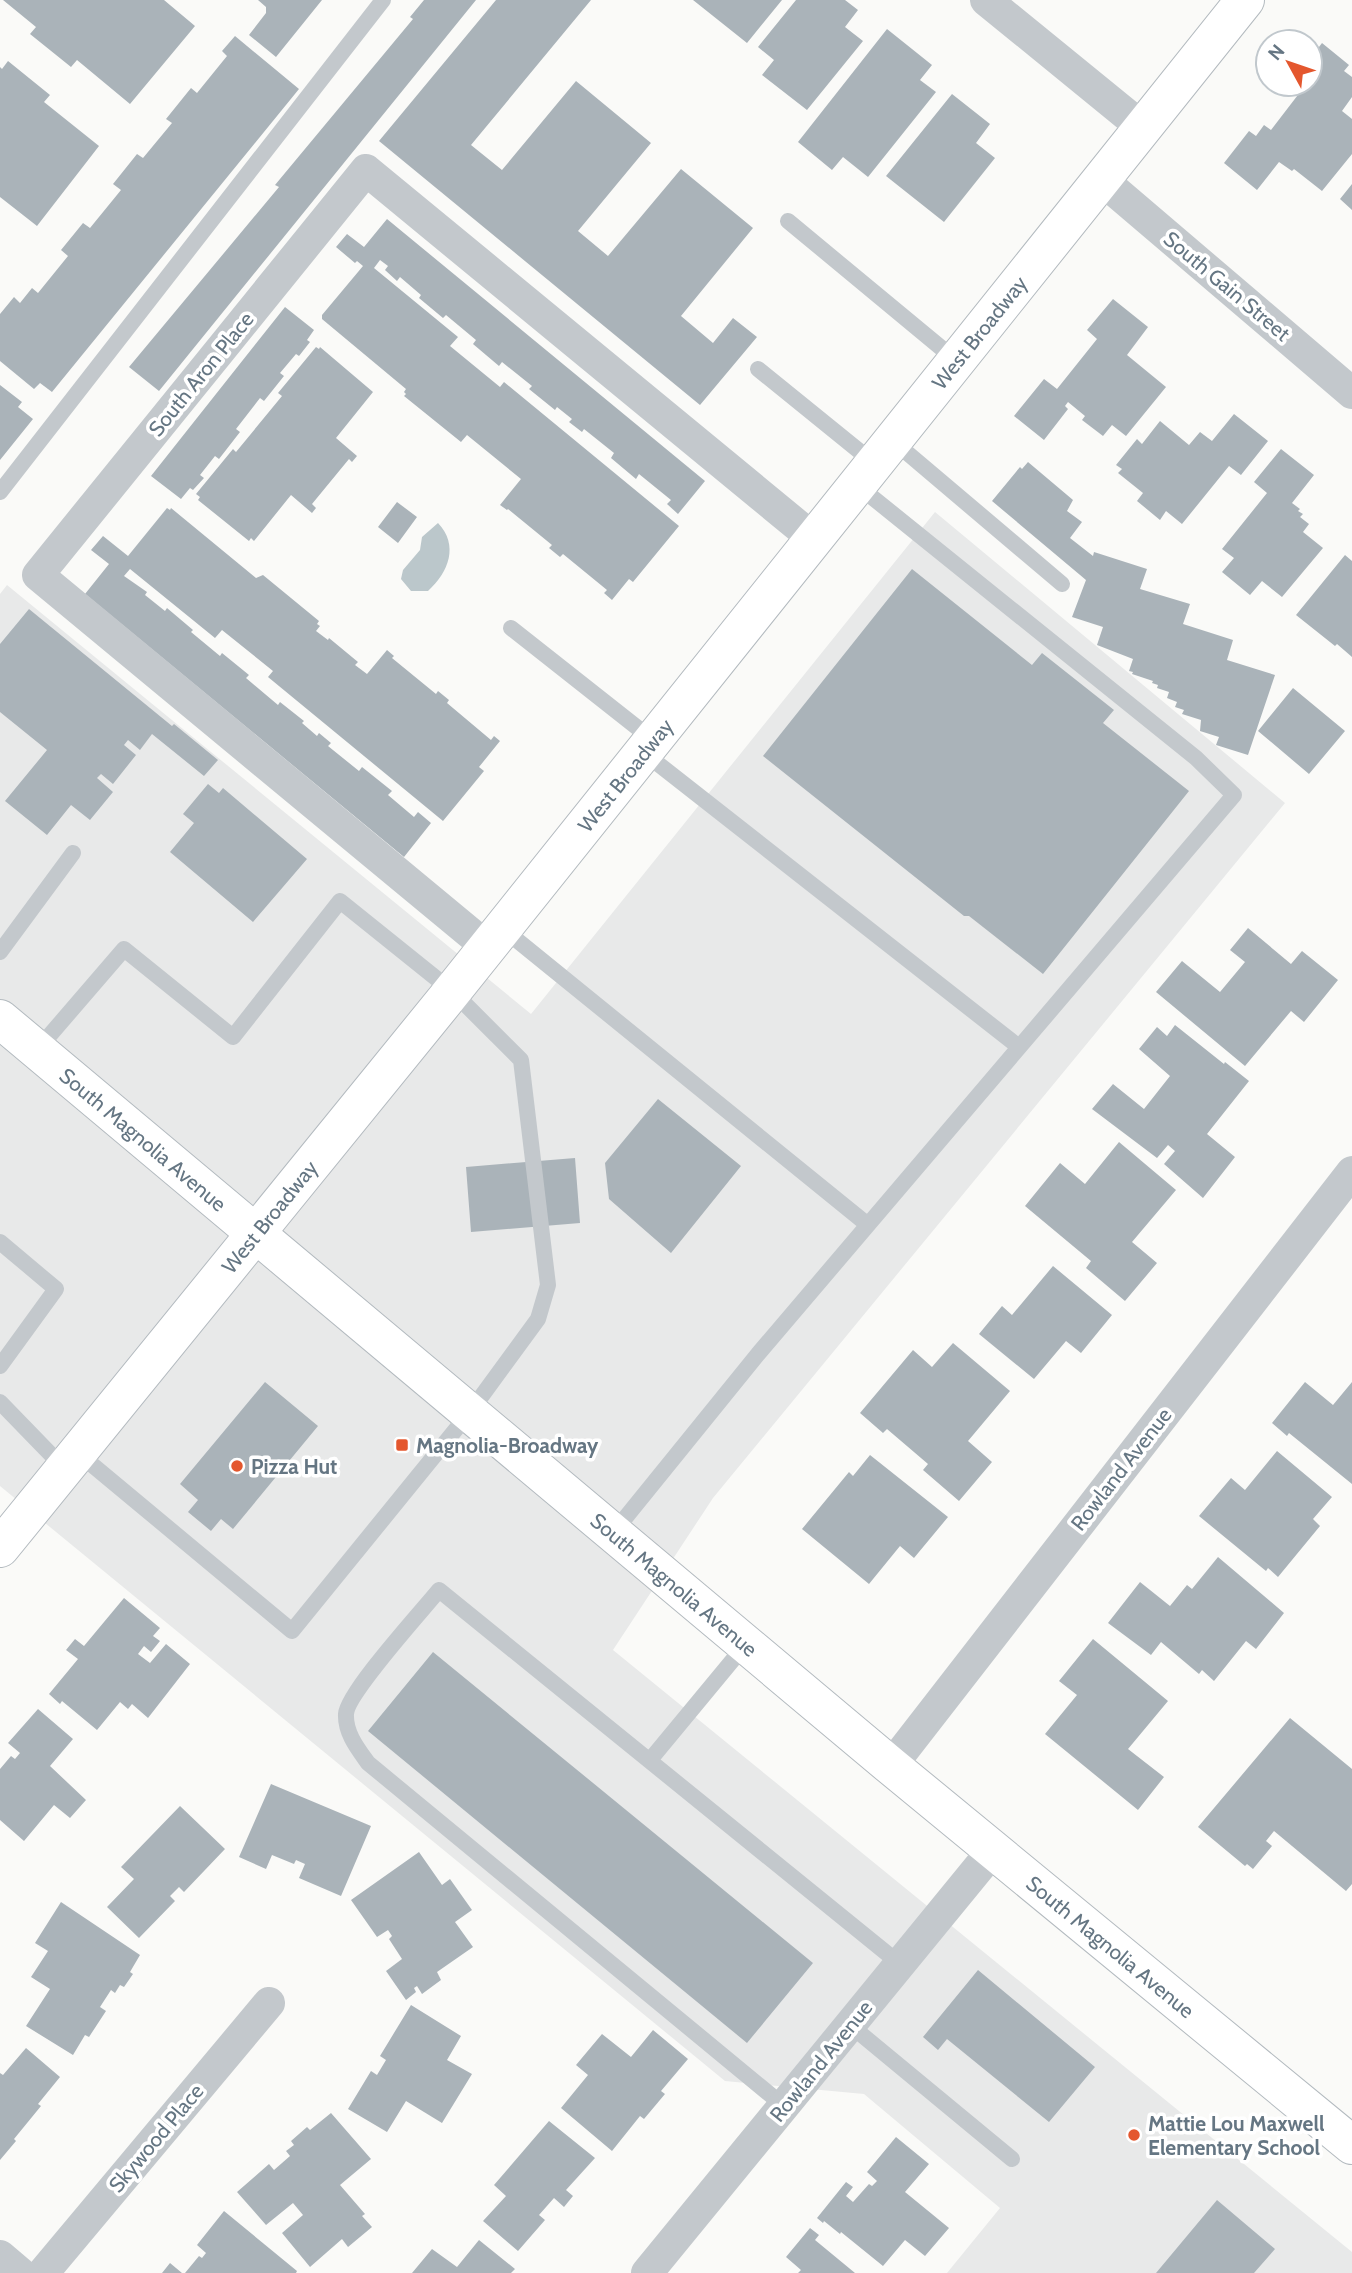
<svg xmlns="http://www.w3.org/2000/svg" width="1352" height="2273" font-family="Cabin,sans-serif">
  <rect width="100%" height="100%" fill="#fafaf8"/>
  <path fill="#e8e9e9" d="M935,512l350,291 -572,695 -100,152 739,602v21h-405l53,-65 -136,-114 -139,-13 -725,-595v-892l7,-9 524,429z"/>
  <path fill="#bbc7cb" d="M438,523c21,22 11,49 -10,68h-17l-10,-12 2,-9 17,-20 2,-13z"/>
  <path fill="#aab3b9" d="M3,0h161l31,26 -65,78 -53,-44 -6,7 -41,-33 6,-7z
    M258,0h64l-46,57 -27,-22 17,-22v-6z
    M424,0h52l-317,391 -30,-24 150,-180 -4,-2 138,-166 -3,-2z
    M496,0h95l-120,145 31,25 74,-89 75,62 -73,88 30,25 73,-87 72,59 -72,88 32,27 20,-25 24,19 -57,68 -321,-264z
    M693,0h89l-35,43z
    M796,0h49l13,10 -13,17 18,14 -56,69 -45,-35 12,-15 -16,-13z
    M887,29l45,36 -12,15 16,12 -68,85 -25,-20 -11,13 -34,-28z
    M235,36l64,53 -247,303 -12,-9 -6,6 -34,-28v-47l14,-17 6,6 12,-15 6,5 30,-37 -7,-6 22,-27 7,5 31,-38 -8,-6 24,-30 6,4 29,-35 -6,-4 25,-31 6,5 30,-37 -5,-5z
    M1322,43l27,22 -5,6 8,6v20l-10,14 10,8v35l-30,37 -28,-22 -2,2 -13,-9 -22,28 -33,-27 25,-32 7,5 8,-11 7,5 33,-43 -4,-3h10v-25z
    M8,61l42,34 -6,7 55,44 -62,80 -37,-29v-130l2,2z
    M952,94l38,30 -14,19 19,15 -51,64 -58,-46z
    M1352,184v26l-12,-11z
    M387,219l318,262 -27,33 -11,-10 4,-4 -32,-26 -3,5 -25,-21 3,-5 -30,-24 -2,3 -13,-10 3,-3 -15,-12 -2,3 -26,-21 3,-3 -30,-24 -3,4 -26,-22 3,-4 -30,-25 -3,3 -24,-20 2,-3 -21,-18 -3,4 -12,-11 3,-4 -8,-6 -6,8 84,69 -8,9 50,41 4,-5 175,144 -46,56 -4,-3 -17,21 -8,-7 3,-3 -44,-36 -3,3 -11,-9 3,-3 -44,-36 -1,1 -7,-5 21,-26 -54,-44 -6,7 -57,-46 2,-2 -2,-2 2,-3 -84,-70v-4l41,-49 -6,-5 -2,2 -19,-16 11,-13 17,13z
    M1113,299l35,28 -21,28 39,32 -40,49 -14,-11 -9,11 -21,-16 3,-4 -17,-14 -3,4 3,3 -24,31 -30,-24 30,-37 13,10 40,-50 -10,-9z
    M285,307l29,23 -7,10 3,2 -11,14 -3,-2 -16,19 4,3 -20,25 -4,-3 -24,31 4,3 -21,27 -4,-3 -15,19 4,3 -11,12 -3,-2 -9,11 -30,-23z
    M316,347l3,2 1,-2 53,45 -37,46 21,18 -5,6 -3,-3 -37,45 4,4 -4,5 -21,-18 -37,46 -3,-3 -2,3 -51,-41 2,-3 -4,-3 37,-45 3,3 46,-56 -4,-3z
    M0,385l22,17 -4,5 15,12 -33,41z
    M1234,414l34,27 -27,34 -12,-9 -47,58 -16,-13 -6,9 -23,-19 6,-8 -25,-20 4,-4 -6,-4 21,-26 5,5 18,-23 29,24 11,-13 12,9z
    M1281,449l33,26 -22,28 8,6 -2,2 5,3 -3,3 9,7 -6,8 20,16 -41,49 -20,-16 -12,14 -28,-23 12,-14 -12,-9 45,-56 -13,-11z
    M1028,462l45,38 -6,11 15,11 -12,16 23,18 1,-4 53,17 -7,20 50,15 -7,20 50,16 -6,20 48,15 -27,80 -32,-10 3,-8 -19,-6 1,-11 -19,-6 2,-4 -9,-3 2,-5 -10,-4 2,-6 -12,-4 1,-3 -6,-2 1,-2 -21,-7 1,-2 -4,-1 4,-12 -36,-14 6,-18 -31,-10 14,-37 -94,-79 28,-34 2,2z
    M397,502l20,15 -19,26 -20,-16z
    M167,508l3,2 1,-2 85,70 7,-3 56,46 -2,3 3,2 -4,5 12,9 1,-2 29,24 -3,3 12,9 20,-24 7,6 -2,2 44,36 2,-3 11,9 -2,3 44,37 3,-4 6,5 -21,26 5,4 -41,50 -175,-144 5,-6 -51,-41 -7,8 -85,-69 -6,7 23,16 -2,3 20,16 2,-3 26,22 -2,2 29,24 2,-3 27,22 -3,3 32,27 2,-3 24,19 -2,2 15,13 2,-3 12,10 -3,3 31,25 3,-4 30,24 -4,4 26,22 4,-5 13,11 -27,34 -319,-263 24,-30 -18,-14 12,-14 25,20z
    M1345,555l7,6v96l-15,-13 -2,2 -39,-31z
    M912,569l120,96 10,-12 72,57 -11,13 86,68 -146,183 -74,-58h-5l-201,-160z
    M29,609l143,117 2,-2 44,36 -14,16 -52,-42 -12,16 -12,-10 -4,5 12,10 -23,29 -12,-10 -4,4 16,14 -23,28 -19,-15 -24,30 -42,-34 42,-51 -47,-38v-68z
    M1293,688l52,43 -36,43 -51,-43z
    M208,784l11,9 4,-5 84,71 -54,63 -83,-70 24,-29 -11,-9z
    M1248,928l43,36 11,-13 36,29 -34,42 -13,-11 -46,55 -89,-74 26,-31 38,31 25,-30 -15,-12z
    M1175,1025l49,39 1,-2 24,19 -42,53 28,23 -32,41 -39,-34 11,-13 -7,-6 -11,13 -65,-49 21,-25 31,25 26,-33 -31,-27 18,-22 10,9z
    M658,1099l83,67 -70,87 -62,-54 -4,-36z
    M1119,1142l57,48 -44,52 25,21 -32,38 -39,-33 5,-7 -66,-55 35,-43 25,21z
    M575,1158l5,65 -109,9 -5,-65z
    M1053,1266l59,49 -31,38 -15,-12 -32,38 -55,-45 23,-28 10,9z
    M953,1343l57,48 -42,50 24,21 -33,39 -36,-31 5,-6 -41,-35 -4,4 -23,-20 53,-63 19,17z
    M265,1382l53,44 -85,103 -12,-10 -10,12 -23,-19 10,-12 -18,-16z
    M1305,1382l28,23 19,-23v102l-63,-51 -2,3 -15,-13z
    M1277,1451l55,46 -19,22 7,7 -42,51 -10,-9 -2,3 -67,-55 32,-38 14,12z
    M870,1455l78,62 -34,41 -14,-12 -31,38 -67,-55 47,-57 4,4z
    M1218,1557l66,56 -28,36 -10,-8 -32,40 -12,-11 -3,4 -38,-32 -10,13 -43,-32 32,-41 30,24 17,-21 5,4z
    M124,1598l36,30 -7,8 7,5 -9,11 -7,-6 -6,8 12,9 16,-19 24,20 -42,54 -16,-14 -4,5 -8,-7 -23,28 -35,-29 -2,3 -11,-10 29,-35 -12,-9 9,-11 9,7z
    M1093,1639l75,62 -40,48 36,28 -26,33 -93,-76 32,-39 -18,-14z
    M433,1652l380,311 -66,80 -379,-312z
    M38,1709l35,30 -23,27 36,34 -16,18 -16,-13 -30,36 -24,-21v-51l11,-13 4,3 5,-6 -12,-10z
    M1290,1718l62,51v115l-6,7 -72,-60 -8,10 6,5 -19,23 -6,-5 -2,2 -47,-39z
    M271,1784l100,42 -30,70 -42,-18 6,-14 -9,-4 -2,4 -22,-9 -6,14 -27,-12z
    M180,1806l45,43 -41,43 -5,-5 -9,9 5,5 -36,37 -32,-31 27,-28 -13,-12z
    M419,1852l23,33 8,-6 22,31 -17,12 18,25 -36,25 4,8 -19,14 -5,-8 -3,2 2,4 -10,8 -20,-29 16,-12 -13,-20 3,-3 -4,-6 -11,7 -26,-37z
    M61,1902l79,53 -10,17 3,2 -9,13 -4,-2 -5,8 -4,-3 -11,17 6,4 -17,26 -4,-2 -12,20 -47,-29 24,-37 -19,-12 17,-26 -13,-8z
    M978,1970l117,97 -46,55 -102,-83 -9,11 -15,-13z
    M411,2005l50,31 -14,24 25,14 -30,49 -36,-22 -19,31 -39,-23 23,-38 6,4 9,-15 -6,-4z
    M653,2030l35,29 -27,32 4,3 -21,25 -4,-3 -28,35 -51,-43 27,-33 -12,-10 26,-31 29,23z
    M26,2048l34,29 -22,27 3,2 -27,33 2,2 -16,19v-87l3,2z
    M331,2113l40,46 -31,26 25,29 -3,2 10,11 -24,20 -6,-8 -32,28 -28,-34 21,-18 -10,-12 -27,22 -29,-33 32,-28 5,6 16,-14 -4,-5 8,-6 -3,-4 16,-14 3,3z
    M549,2121l46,37 -29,32 7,6 -9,11 -10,-9 -15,17 6,5 -27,31 -35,-30 23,-25 -12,-11z
    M896,2137l33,27 -24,28 44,36 -24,28 -20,-16 -22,26 -42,-34 -1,2 -16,-13 -1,2 -6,-5 29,-36 7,5 -7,9 7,6 16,-18 3,2 5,-5 -10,-9z
    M1217,2200l58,49 -21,24h-98z
    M224,2211l73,60 -1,2h-111l14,-17 3,2 4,-5 -9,-8z
    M810,2228l9,7 -4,5 40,33h-57l3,-3 -15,-13z
    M479,2240l36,29 -4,4h-99l20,-24 25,18z
    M170,2263l12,10h-20z"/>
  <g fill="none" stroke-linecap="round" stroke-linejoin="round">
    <defs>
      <g id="secondary">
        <path id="s1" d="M0,1019l891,747 461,379"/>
        <path id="s2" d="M0,1548l446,-549 799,-999"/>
      </g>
    </defs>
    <use href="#secondary" stroke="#b3babf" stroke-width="40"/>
    <path stroke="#c3c8cc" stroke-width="16" d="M788,221l169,140
      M758,369l116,94
      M892,440l170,144
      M0,492l383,-492
      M511,628l142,112
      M643,752l376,295
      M502,928l366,297
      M0,952l73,-99
      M37,1050l87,-101 109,88 107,-136 112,90 69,69 27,225 -10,34 -68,93 -178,219 -214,-178
      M0,1242l56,47 -56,77
      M0,1402l64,66
      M613,1533l145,-179 476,-559 -38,-37 -339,-273
      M650,1760l96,-116
      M850,2025l162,134
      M784,2106l-416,-343c-10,-14 -23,-30 -22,-49 1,-21 76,-103 93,-124l461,374"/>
    <path stroke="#c3c8cc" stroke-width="32" d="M986,0l157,128
      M1101,179l251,214
      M487,947l-449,-372 328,-405 448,369
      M891,1766l461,-594
      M0,2256l20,17
      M43,2273l226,-270
      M647,2273l347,-424"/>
    <use href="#secondary" stroke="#fff" stroke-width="38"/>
  </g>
  <g fill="#e4572e" stroke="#fff" stroke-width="2.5">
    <rect x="395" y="1438" width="14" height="14" rx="3.5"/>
    <circle cx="237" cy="1466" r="7"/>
    <circle cx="1134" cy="2135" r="7"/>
  </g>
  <g text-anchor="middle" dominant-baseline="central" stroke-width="7" stroke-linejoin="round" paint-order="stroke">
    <g font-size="21" fill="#657683" stroke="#fff">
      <text transform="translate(1227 286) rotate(40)">South Gain Street</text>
      <text stroke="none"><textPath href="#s2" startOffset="1561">West Broadway</textPath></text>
      <text transform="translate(201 374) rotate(-51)">South Aron Place</text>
      <text stroke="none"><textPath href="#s2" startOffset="994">West Broadway</textPath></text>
      <text stroke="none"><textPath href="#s1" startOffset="187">South Magnolia Avenue</textPath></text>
      <text stroke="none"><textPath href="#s2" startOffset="427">West Broadway</textPath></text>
      <text transform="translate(1121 1469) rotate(-52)">Rowland Avenue</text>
      <text stroke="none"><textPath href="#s1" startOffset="880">South Magnolia Avenue</textPath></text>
      <text stroke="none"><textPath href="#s1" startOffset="1447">South Magnolia Avenue</textPath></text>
      <text transform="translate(821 2061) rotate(-51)">Rowland Avenue</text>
      <text transform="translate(156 2138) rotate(-50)">Skywood Place</text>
    </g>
    <g font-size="21" font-weight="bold" fill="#657683" stroke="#fff" text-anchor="start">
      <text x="416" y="1445">Magnolia-Broadway</text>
      <text x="251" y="1466">Pizza Hut</text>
      <text x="1148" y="2123">Mattie Lou Maxwell<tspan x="1148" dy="24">Elementary School</tspan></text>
    </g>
  </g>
  <g transform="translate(1289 63) rotate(310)"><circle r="33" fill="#ffffff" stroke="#c1c8cd" stroke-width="2"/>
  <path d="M0-5L12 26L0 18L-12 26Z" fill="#e4572e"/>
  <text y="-10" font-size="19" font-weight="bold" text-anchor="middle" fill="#657683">N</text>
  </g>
</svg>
